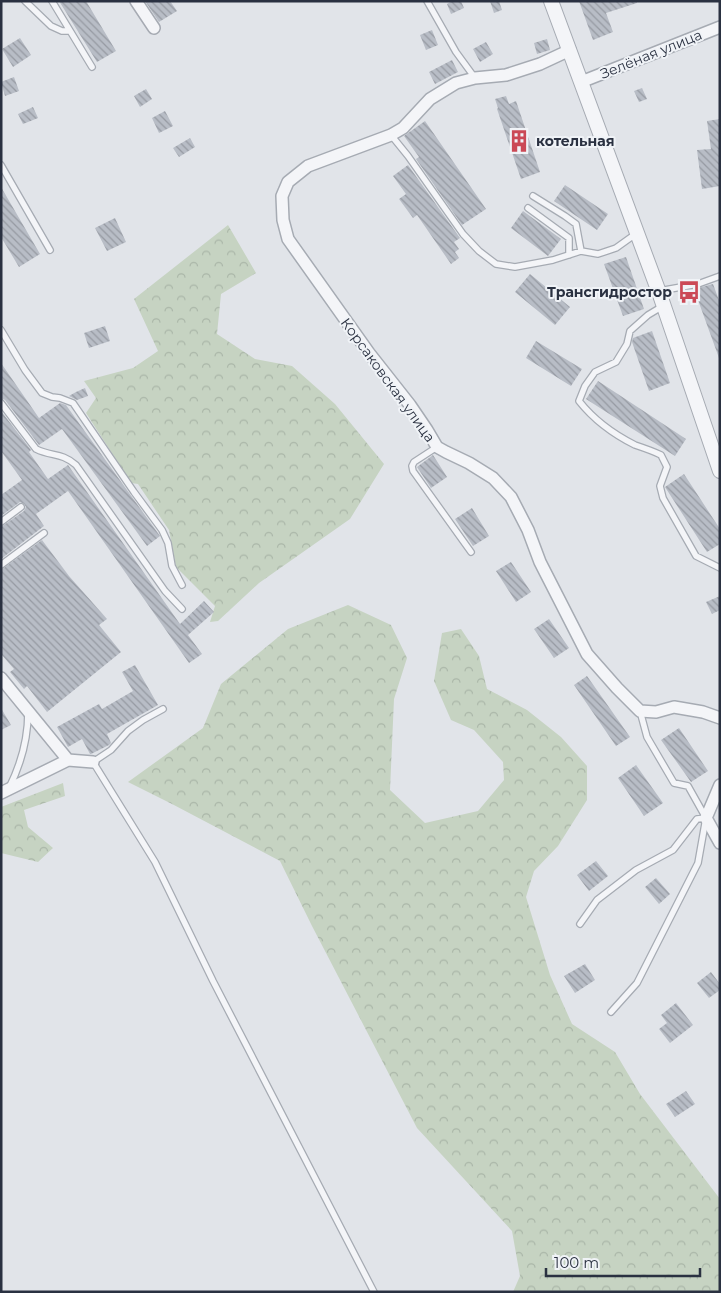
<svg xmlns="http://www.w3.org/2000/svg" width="721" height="1293" font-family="Montserrat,sans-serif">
  <defs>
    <pattern id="forest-crowns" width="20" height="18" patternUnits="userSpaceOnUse" patternTransform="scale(1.25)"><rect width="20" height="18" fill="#c6d3c2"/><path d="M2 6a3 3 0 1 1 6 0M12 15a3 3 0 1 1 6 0" fill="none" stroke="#aab6a8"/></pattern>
    <pattern id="building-back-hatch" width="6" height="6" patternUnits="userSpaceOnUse" patternTransform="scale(1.25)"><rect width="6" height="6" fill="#b8bdc6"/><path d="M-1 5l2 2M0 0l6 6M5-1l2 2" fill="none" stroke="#969aa2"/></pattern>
  </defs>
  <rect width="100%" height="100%" fill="#e1e4e9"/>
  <path fill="url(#forest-crowns)" d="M228,225l28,48 -35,21 -4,40 38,25 37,7 43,38 49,60 -34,55 -91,64 -41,38 -8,1 5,-16 -39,-39 -7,-37 -31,-46 -7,-1 -45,-70 10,-15 -12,-17 49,-13 25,-17 -24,-52z
    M348,605l43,20 16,33 -13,41 -4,91 35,33 53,-12 26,-31 -1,-18 -29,-32 -23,-10 -17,-39 8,-48 19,-4 18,27 8,33 40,21 34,27 26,29v34l-29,46 -24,25 -8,26 24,78 22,49 43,28 25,42 80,105v93h-207l7,-16 -8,-45 -95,-103 -105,-202 -32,-65 -108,-57 -44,-22 75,-54 18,-44 67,-55z
    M63,783l2,13 -41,14 4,17 25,21 -15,14 -37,-9v-46z"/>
  <path fill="url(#building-back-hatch)" d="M59,1h27l30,50 -19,11z
    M145,1h25l7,10 -18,11z
    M452,1h9l3,7 -13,6 -4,-10z
    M490,1h9l3,9 -8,3z
    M579,1h58v2l-31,10 7,19 -20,8z
    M432,30l6,15 -12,5 -6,-15z
    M20,38l11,17 -18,12 -11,-18z
    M547,39l3,11 -13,4 -3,-11z
    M486,42l7,12 -13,8 -7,-13z
    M452,60l6,12 -23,12 -6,-12z
    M14,77l5,14 -14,5 -4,-14z
    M642,88l5,11 -8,3 -5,-11z
    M146,89l6,10 -12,8 -6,-11z
    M506,96l3,8 7,-3 24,71 -19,7 -24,-70 1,-1 -3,-9z
    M33,107l5,11 -15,6 -5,-10z
    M165,111l8,15 -14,7 -7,-15z
    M720,119v67l-18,3 -5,-39 14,-1 -4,-28z
    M425,121l61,88 -24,16 -46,-66 3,-2 -15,-21z
    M190,138l5,9 -16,10 -6,-9z
    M408,165l52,73 -6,4 5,7 -4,3 4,6 -8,6 -34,-49 -4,3 -14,-19 7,-5 -13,-18z
    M565,185l43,29 -11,16 -43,-29z
    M1,187l39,67 -21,13 -18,-30z
    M523,211l38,28 -13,17 -37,-28z
    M115,218l11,24 -19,9 -12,-23z
    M626,257l18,52 -21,7 -19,-52z
    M530,274l40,33 -15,18 -40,-33z
    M713,284l7,19v55h-1l-25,-69z
    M105,326l5,15 -21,7 -5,-15z
    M652,331l18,52 -21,8 -17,-49 1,-4z
    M536,341l46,28 -11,17 -45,-28z
    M1,363l38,55 21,-15 6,2 94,131 -13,10 -85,-117 -23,16 -34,-45 -4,-2z
    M598,381l88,58 -11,17 -89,-57z
    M85,388l3,8 -11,4 -8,-4 7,-4z
    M1,411l30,39 -2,2 19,27 20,-14 112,159 24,-23 10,11 -26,23 14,19 -13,9 -121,-172 -32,23 8,12 -43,33v-32l23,-16 2,-4 -2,-3 -4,-2 -19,14v-21l21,-15 -21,-29z
    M433,455l14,22 -16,11 -14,-21z
    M684,474l36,55v15l-13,8 -42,-65z
    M472,508l17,28 -16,10 -18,-27z
    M42,540l27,36 38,43 -8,6 22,27 -74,60 -20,-26 -3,3 -14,-17 4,-3 -13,-15v-84z
    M511,562l20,30 -15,10 -20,-31z
    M720,596v14l-8,4 -6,-12z
    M549,619l20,29 -15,10 -20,-29z
    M135,665l23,40 -51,29 4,9 -2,2 -18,9h-1l-8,-15 -14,8 -11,-20 42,-23 3,5 31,-18 -11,-19z
    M587,676l43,61 -14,9 -42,-61z
    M1,708l10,17 -10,5z
    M679,728l29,43 -17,11 -30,-42z
    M636,765l27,38 -19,13 -26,-38z
    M596,861l12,15 -19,15 -12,-16z
    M656,878l14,16 -11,10 -14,-17z
    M585,964l10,16 -20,13 -11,-17z
    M711,972l9,12v6l-11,8 -12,-15z
    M676,1003l17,22 -23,18 -11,-14 8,-6 -6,-8z
    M686,1091l9,13 -20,13 -9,-13z"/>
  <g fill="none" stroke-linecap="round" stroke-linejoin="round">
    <defs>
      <path id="service" d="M25,1l26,25 11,5h8
        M52,1l40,66
        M427,1l29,51 19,26
        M391,135l17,21 55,78 16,17 17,13 19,3 38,-7 28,-9 17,3 18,-6 21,-15
        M1,165l49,85
        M533,196l32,20 11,8 5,27
        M528,208l41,30v17
        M659,291l39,-7 22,-8
        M663,306l-15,9 -18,16 -3,13 -11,18 -21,10 -10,14 -6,15c15,19 34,33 56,44 9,3 18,6 26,10l6,12 -7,19 3,12 33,58 24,12
        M1,330l24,40 17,23 10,4 8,1 13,5 61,89 28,38 6,13 4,23 10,19
        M1,403l35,46c16,8 25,3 40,16l89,126 17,18
        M437,447l-23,15 -2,4 1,5 58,81
        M1,522l20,-15
        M1,565l43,-32
        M163,709l-20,11 -15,11 -17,19 -18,12 62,100 58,119 161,311
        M640,711l7,26 27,46 14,3 18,32
        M9,788c12,-24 19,-50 19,-76
        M580,924l17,-24 39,-30 37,-20 24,-31 9,-1 -8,45 -61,120 -26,29"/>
      <path id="minor" d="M136,1l18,27
        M570,50l-30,14 -34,11 -31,3 -19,5 -26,16 -27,29 -12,7 -83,31 -20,16 -6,14 1,24 5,19 81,114 41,52 17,25 10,17 9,5 23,11 24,15 18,19 17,33 12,32 47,92 30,34 23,23 16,1 18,-5 29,5 17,6
        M581,82l139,-55
        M1,678l67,82 25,2
        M720,785l-14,33 14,25
        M1,793l67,-33"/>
      <path id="tertiary" d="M551,1l109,294 60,176"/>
    </defs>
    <use href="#service" stroke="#a6abb3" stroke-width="8"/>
    <use href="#minor" stroke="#a6abb3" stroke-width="14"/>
    <use href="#tertiary" stroke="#a6abb3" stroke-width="16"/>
    <use href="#service" stroke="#f4f5f8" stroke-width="5.5"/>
    <use href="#minor" stroke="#f4f5f8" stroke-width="11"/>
    <use href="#tertiary" stroke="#f4f5f8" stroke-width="14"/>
  </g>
  <defs>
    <symbol id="building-bare" viewBox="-9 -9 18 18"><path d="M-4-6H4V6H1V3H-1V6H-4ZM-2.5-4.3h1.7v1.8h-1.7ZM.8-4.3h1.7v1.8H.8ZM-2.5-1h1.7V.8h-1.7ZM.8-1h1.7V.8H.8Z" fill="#cb4956" stroke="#f0f3f7" stroke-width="2.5" paint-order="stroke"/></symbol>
    <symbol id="bus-bare" viewBox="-9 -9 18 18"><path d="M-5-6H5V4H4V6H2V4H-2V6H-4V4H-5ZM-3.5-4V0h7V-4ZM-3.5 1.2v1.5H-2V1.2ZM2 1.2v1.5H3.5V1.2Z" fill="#cb4956" stroke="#f0f3f7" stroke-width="2.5" paint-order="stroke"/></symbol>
  </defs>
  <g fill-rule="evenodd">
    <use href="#building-bare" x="503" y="125" width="32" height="32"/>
    <use href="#bus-bare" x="673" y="276" width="32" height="32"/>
  </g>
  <g text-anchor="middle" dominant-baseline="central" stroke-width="4" stroke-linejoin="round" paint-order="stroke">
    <g font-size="14" fill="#2a3141" stroke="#f0f3f7">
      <text transform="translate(651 54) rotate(-22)">Зелёная улица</text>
      <text transform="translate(388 380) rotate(54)">Корсаковская улица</text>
    </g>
    <g font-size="14" font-weight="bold" fill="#2a3141" stroke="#f0f3f7" text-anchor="start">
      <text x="536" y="141">котельная</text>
      <text x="672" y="292" text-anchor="end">Трансгидростор</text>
    </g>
  </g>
  <rect width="721" height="1293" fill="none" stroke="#2a3141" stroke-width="5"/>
  <path d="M546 1268v8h154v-8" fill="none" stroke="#2a3141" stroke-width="2.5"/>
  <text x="554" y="1268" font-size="15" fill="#2a3141" stroke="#f0f3f7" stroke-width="4" paint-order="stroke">100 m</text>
</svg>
